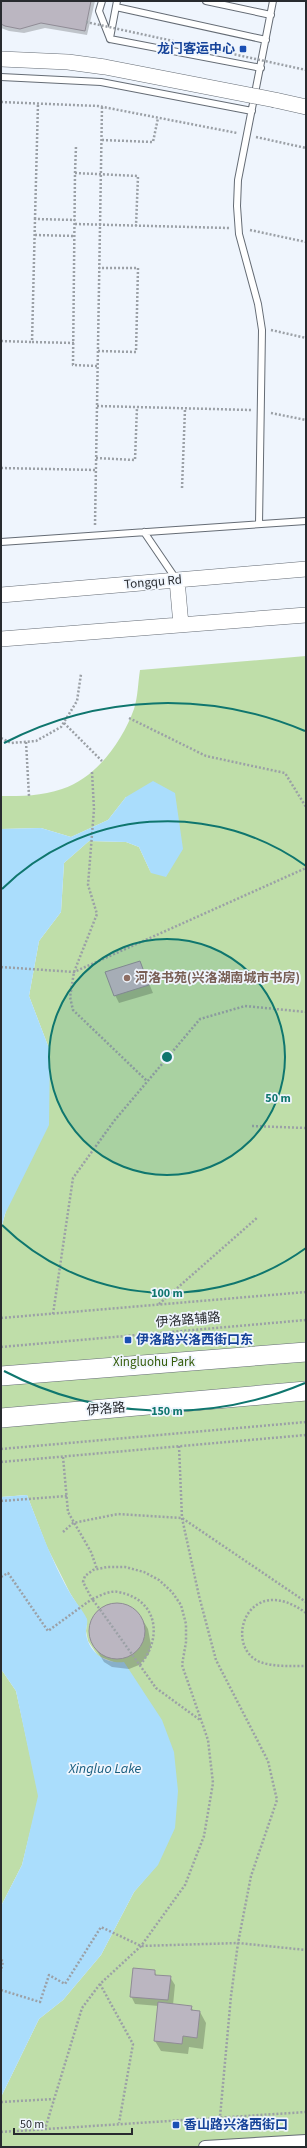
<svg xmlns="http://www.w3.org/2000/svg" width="307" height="2148" font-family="'Source Sans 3','Noto Sans SC',sans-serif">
  <rect width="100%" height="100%" fill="#eff5fd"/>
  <path fill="#bfdea9" d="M306,656v1491h-304l-1,-50 38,-78 24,-19 38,-45 33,-63 24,-28 -42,-201 -18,-7 -10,-15 -2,-10 1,-11 -17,-27 -23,-46 -20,-52 -26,2v-268l49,-178 -21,-55 10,-55 22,-29 3,-49 25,-22 37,1 13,5 12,26 -25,-76 -18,23 -37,17 -30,-9 -40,1v-33c21,0 41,0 61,-7 34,-11 60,-47 72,-80 4,-12 4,-27 6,-39z
    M1,1669l15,22 23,105 -17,69 -21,41z"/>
  <path fill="#aaddfc" d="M153,781l22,12 8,56 -17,28 -15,-4 -12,-26 -13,-5 -37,-1 -25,22 -3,49 -22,29 -10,55 21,55 -1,74 -44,89 -4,15v-400l40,-1 30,9 37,-17 18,-23z
    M27,1495c13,33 25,67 43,98 5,9 13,17 17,26 1,4 -1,8 -1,12 0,9 5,18 12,24 7,6 17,8 26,7l38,58 12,32 4,39 -3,37 -17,37 -24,27 -33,63 -38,45 -24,19 -38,78v-191l21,-41 16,-69 -22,-105 -15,-22v-172z"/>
  <path fill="#0003" d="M1,1h94l-8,34 -42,-7 -21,5 -15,-2 -8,-3z
    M140,962l13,31 -34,10 -4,-8z
    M118,1603l9,2 8,5 6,7 7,12 3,16 -2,9 -10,11 -10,4 -17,-2 -8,-5 -12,-19 -2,-9v-10l4,-8 6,-7 8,-5z
    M154,1971l3,5 13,1 5,8 -2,20 18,2 3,5h6l6,11 -3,26 -14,-2 -1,7 -27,-3 -6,-10 4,-35 -24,-2 -4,-8z"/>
  <path fill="#bbb6c1" stroke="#908c96" d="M1,1h90l-6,30 -44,-8 -21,6 -15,-3 -4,-2z
    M140,961l9,24 -35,11 -9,-24z
    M89 1631a28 28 0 1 1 56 0a28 28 0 1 1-56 0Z
    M133,1968l22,2v5l16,1 -3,24 -38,-3z
    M158,2002l34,4 -1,4 9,1 -3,27 -14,-2 -1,8 -28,-3z"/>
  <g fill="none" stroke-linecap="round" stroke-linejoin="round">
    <defs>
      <path id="service" d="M102,1l-3,10 11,28
        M206,1l65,14
        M116,7l150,33
        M110,38l7,-37
        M110,39l151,29
        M1,77l100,5 151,29
        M259,524l3,-194 -4,-26 -19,-70 -2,-28 1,-26 35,-179
        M144,532l32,47
        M1,542l305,-21"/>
      <path id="minor" d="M205,2147l101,-6"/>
      <path id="tertiary" d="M275,100l31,7
        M177,580l4,45
        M1,595l305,-26
        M1,639l305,-24"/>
      <path id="primary" d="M1,1376l305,-24
        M1,1418l305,-27"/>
    </defs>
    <use href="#service" stroke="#656c75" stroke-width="8"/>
    <use href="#minor" stroke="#656c75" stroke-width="14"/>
    <use href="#tertiary" stroke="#656c75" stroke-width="16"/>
    <use href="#primary" stroke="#656c75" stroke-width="20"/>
    <path stroke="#9ba0a6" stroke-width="2.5" stroke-dasharray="2 2" stroke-linecap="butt" d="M1,102l97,4 139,27
      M256,137l50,11
      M102,140l51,2 5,-24
      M75,173l1,-27
      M35,219l3,-116
      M75,224l154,4
      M250,230l56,12
      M35,235l39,1
      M271,330l35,8
      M1,341l31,1
      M74,343l-42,-1 3,-123 40,1
      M98,351l38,1 2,-84h-39
      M97,366l-24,-1 2,-192 63,3 -2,50
      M97,406l154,4
      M271,413l35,7
      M96,458l39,2 2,-53
      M1,468l95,2
      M182,488l3,-79
      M95,525l7,-418
      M129,718l77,38 79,17 21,34
      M64,723l38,38
      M1,738l10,5 25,-2 25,-14 16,-26 4,-27
      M26,742l3,54
      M92,772l2,37 -6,76 9,29 -23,58 -4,25 3,13 74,71
      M1,967l73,5 232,-104
      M252,1126l54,2
      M159,1304l99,-87
      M53,1314l20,-136 41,-57 86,-102 45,-13 61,6
      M1,1318l305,-26
      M1,1347l305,-27
      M179,1446l3,72 17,78 17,64 52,101 9,39 -26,76 -13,67 -7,53 -11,121
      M1,1449l305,-27
      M63,1457l5,55 23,40 6,17
      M1,1462l305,-27
      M1,1501l66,-5
      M63,1532l10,-9 45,-9 64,4 124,84
      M1,1577l7,-4 40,58 44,-32 -9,-17 2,-6 8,-6 14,-3h18l19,5 15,8 13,12 9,13 5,19v18l-4,23 26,75 5,43 -9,53 -19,49 -44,61 -41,38 -18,24 -37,121
      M306,1613c-58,-43 -84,33 -46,49 14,5 32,4 46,4
      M140,1665c23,-27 18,-66 -22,-73 -8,-2 -18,4 -26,7l7,9 57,80 44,32
      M1,1960l2,1 -2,10
      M100,1984l33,60 -14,79
      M1,1990l39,12 9,-27 16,9 36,-57 40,19 97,-3 68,7
      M1,2102l53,-3
      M1,2132l305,-20"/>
    <use href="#service" stroke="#fff" stroke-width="6"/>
    <use href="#minor" stroke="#fff" stroke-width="12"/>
    <use href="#tertiary" stroke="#fff" stroke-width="15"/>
    <use href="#primary" stroke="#fff" stroke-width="19"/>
    <defs>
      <path id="tertiary-bridge" d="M1,59l67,3 37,5 170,33"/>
    </defs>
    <use href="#tertiary-bridge" stroke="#656c75" stroke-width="16" stroke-linecap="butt"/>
    <path stroke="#9ba0a6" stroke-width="2.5" stroke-dasharray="2 2" stroke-linecap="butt" d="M86,22l220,48"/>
    <use href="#tertiary-bridge" stroke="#fff" stroke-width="15"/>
  </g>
  <circle cx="167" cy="1057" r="118" fill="#0f766e" fill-opacity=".12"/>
  <g fill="none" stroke="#0f766e" stroke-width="2">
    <circle cx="167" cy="1057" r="118"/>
    <path d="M306 1248A236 236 0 0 1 2 1225M2 889A236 236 0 0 1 306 866"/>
    <path d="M305 1383A354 354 0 0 1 4 1371M4 743A354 354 0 0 1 305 731"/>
  </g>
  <g fill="#1a4fb4" stroke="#eff5fd" stroke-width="1.5">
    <rect x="239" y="45" width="8" height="8" rx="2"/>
    <rect x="124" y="1336" width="8" height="8" rx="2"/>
    <rect x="172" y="2121" width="8" height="8" rx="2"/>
  </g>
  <circle fill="#8d6e63" stroke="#eff5fd" stroke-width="1.5" cx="127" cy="978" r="4"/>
  <g text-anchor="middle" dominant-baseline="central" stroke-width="3.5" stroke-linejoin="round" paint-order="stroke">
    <g font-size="13" font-weight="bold" fill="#164399" stroke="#eff5fd" text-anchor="start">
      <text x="235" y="49" text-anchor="end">龙门客运中心</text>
      <text x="136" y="1340">伊洛路兴洛西街口东</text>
      <text x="184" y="2125">香山路兴洛西街口</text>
    </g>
    <g font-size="13" fill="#282b2f" stroke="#eff5fd">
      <text transform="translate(153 582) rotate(-5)">Tongqu Rd</text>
      <text transform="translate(188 1320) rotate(-5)">伊洛路辅路</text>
      <text transform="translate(106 1409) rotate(-5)">伊洛路</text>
    </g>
    <g font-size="13" font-weight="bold" fill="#785e54" stroke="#eff5fd" text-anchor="start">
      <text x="135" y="978">河洛书苑(兴洛湖南城市书房)</text>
    </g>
    <g font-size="13" fill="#365d0b" stroke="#eff5fd">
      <text x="154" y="1362">Xingluohu Park</text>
    </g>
    <g font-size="14" font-style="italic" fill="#175d7f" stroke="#eff5fd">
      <text x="105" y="1769">Xingluo Lake</text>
    </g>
  </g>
  <circle cx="167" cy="1057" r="6" fill="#0f766e" stroke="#eff5fd" stroke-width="2"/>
  <g font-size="12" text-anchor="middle" font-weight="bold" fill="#0f766e" stroke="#eff5fd" stroke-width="3.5" stroke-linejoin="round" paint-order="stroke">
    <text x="278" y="1102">50 m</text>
    <text x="167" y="1297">100 m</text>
    <text x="167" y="1415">150 m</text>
  </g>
  <rect width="307" height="2148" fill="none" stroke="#282b2f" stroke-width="4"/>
  <path d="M14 2128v6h118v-6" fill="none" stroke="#282b2f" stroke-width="2"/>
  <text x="20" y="2128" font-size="12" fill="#282b2f" stroke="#eff5fd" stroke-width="3" paint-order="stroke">50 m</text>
</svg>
